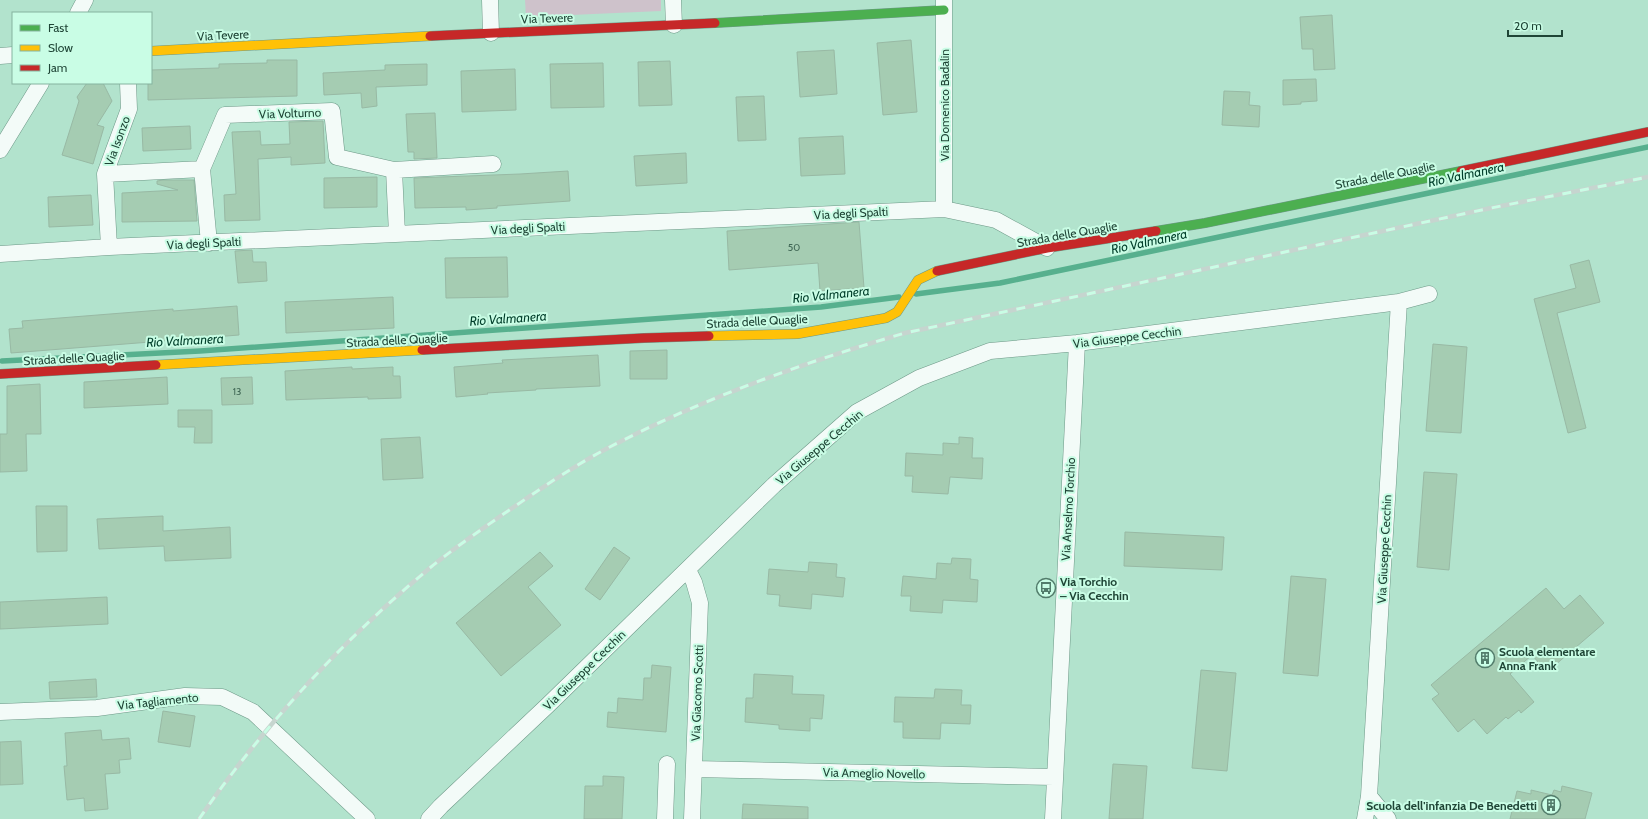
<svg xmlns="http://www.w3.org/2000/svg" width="1648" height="819" font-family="Cabin,sans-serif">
  <rect width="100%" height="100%" fill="#b2e3cd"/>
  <path fill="#cec2cb" d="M525,0h136v11l-135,6z"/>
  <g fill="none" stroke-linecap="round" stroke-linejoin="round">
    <path stroke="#57b08e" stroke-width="5.5" d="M916,294l84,-11 648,-136
      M2,361l198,-10 621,-44 78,-10"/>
  </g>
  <path fill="#a5ccb2" stroke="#98b9a4" d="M1332,15l3,54 -21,1 -1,-21h-11l-2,-32z
    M911,40l6,72 -34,3 -6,-72z
    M834,50l3,44 -37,3 -3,-45z
    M267,60h30v36l-149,4v-17h3v-13l68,-2v-4l48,-1z
    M670,61l2,44 -33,1 -1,-44z
    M603,63l1,44 -53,1 -1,-44z
    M427,64v21l-51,2 1,19 -15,2 -1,-15 -37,2 -1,-22 62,-3v-5z
    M515,69l1,41 -54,2 -1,-41z
    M1316,79l1,22 -16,1v2l-18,1v-25z
    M87,83h16l9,18 -15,24 7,2 -11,37 -31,-9 17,-54 -2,-4z
    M1224,91l26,1 -1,13 11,1 -1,21 -37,-2z
    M764,96l2,44 -28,1 -2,-44z
    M435,113l2,45 -23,1v-7h-6l-2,-38z
    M323,121l2,42 -34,2v-8l-33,2 2,61 -35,1 -1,-26 12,-1 -4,-62 28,-1 1,14 29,-1 -1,-22z
    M190,126l1,23 -48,2 -1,-23z
    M843,136l2,38 -44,2 -2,-38z
    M686,153l1,30 -51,3 -2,-30z
    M568,171l2,30 -73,5v2l-31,2v-3l-51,1 -1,-30 106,-4z
    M377,177v30l-53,1v-30z
    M163,180h31l3,41 -75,1v-29l56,-3 -21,-6v-3z
    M91,195l2,30 -44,2 -1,-30z
    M859,222l5,66 -44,3 -2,-28 -89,7 -2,-39z
    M252,250l1,12h13l1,19 -29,2 -3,-32z
    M507,257l1,40 -62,1 -1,-40z
    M1589,260l11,42 -43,11 29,115 -18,5 -34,-134 42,-11 -6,-23z
    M393,297l1,31 -108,5 -1,-31z
    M237,306l2,29 -228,18 -2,-24 14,-1 -1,-7 151,-12v2z
    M1433,344l34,3 -6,86 -35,-2z
    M667,350v29h-37v-28z
    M598,355l2,31 -64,3v1l-49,3 1,1 -32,3 -2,-30 49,-4 -1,-3z
    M352,367v2l41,-2v9h7l1,22 -33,1v-2l-82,3 -1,-29z
    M167,377l1,27 -84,4v-26z
    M252,377l1,27 -31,1 -1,-27z
    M40,384l1,50h-15l1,37 -27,1v-38h7v-48z
    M178,410h34v33h-18l1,-16h-17z
    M420,437l3,41 -40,2 -2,-41z
    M959,437l14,1 -1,20h11l-1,21 -32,-2 -2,17 -36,-2 1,-16h-8l1,-23 37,2v-12l16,1z
    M1424,472l33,2 -8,96 -32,-3z
    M36,506h31v45l-30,1z
    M163,516v15l67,-4 1,31 -66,3 -1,-15 -65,3 -2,-30z
    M1125,532l99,5 -2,33 -98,-4z
    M614,547l16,11 -30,42 -15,-11z
    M540,552l13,14 -25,21 33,38 -60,51 -45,-53z
    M952,558l19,1 -1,20 8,1 -1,22 -34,-2 -1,13 -32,-2 1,-15h-10l2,-20 33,3 1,-16 14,1z
    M809,562l28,2 -1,13 9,1 -2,19 -31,-3 -1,15 -32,-3 1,-11 -13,-1 2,-25 39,3z
    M1291,576l35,3 -8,97 -35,-3z
    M1546,588l18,21 16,-14 24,28 -57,49 -15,-17 -22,19 24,28 -13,11 -2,-3 -11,9 -2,-2 -19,17 -13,-15 -16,13 -26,-33 7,-5 -8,-9z
    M107,597l1,27 -108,5v-27z
    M652,665l19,2 -5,65 -59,-5 1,-15 9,1 1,-15 25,2 1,-22h7z
    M1201,670l35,3 -9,98 -35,-3z
    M754,674l39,2 -1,18 32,1 -2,24 -12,-1v13l-31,-2v-4l-34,-3 1,-24h7z
    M96,679l1,18 -47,2 -1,-17z
    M935,689l27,1 -1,15h10l-1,19 -29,-1 -1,16 -37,-1v-16h-9l1,-25 39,1z
    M163,711l32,5 -5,31 -32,-5z
    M101,730l1,10 27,-2 2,21 -12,1 1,13 -15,1 3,35 -23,2 -1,-13 -17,2 -3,-34h3l-2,-33z
    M21,741l2,43 -23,1v-43z
    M1113,764l34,2 -4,53h-34z
    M603,776l21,1 -2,42h-38l1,-33h18z
    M1562,786l30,7 -7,26h-75l7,-28 14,3v-4l21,5 2,-5 7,2z
    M743,804l65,3v12h-66z"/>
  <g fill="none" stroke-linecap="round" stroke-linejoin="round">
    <defs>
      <path id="street" d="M490,0l1,33
        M673,0l1,25
        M78,13l7,-13
        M0,56l13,-1
        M0,150l41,-67
        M202,169l7,74
        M394,170l3,64
        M105,174l97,-5 23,-54 107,-4 5,46 57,13 99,-6
        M944,209v-209
        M109,247l-4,-73 24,-65 -1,-26
        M0,254l109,-7 835,-38 52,11 51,28
        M688,570l6,12 6,21 -8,216
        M0,712l97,-4 88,-12 37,1 31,15 114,107
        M694,769l360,8
        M1369,796l19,23
        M429,819l12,-13 107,-101 226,-220 83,-73 62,-34 71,-27 87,-8 322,-41 30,-8
        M665,819l2,-55
        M1053,819l24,-476
        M1365,819l4,-23 30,-494"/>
      <path id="fast" d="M715,23l229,-13
        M1156,231l49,-8 256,-52"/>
      <path id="slow" d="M151,51l279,-15
        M709,336l88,-2 89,-16 11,-6 21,-32 19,-9
        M156,365l266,-15"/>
      <path id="jam" d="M430,36l285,-13
        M1461,171l187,-39
        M937,271l110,-23 109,-17
        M422,350l222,-12 65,-2
        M0,374l156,-9"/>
    </defs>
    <use href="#street" stroke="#6d9887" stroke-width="17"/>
    <use href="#fast" stroke="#6d9887" stroke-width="10"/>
    <use href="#slow" stroke="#6d9887" stroke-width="10"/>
    <use href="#jam" stroke="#6d9887" stroke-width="10"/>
    <use href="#street" stroke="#f3fbf8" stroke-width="16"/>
    <use href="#fast" stroke="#4caf50" stroke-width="9"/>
    <use href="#slow" stroke="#ffc107" stroke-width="9"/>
    <use href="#jam" stroke="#c62828" stroke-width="9"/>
    <defs>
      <path id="rail" d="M199,819c65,-94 144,-179 232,-252 22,-18 47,-35 71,-52 34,-23 68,-47 104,-66 95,-50 196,-86 299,-116l586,-125 157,-31"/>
    </defs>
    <use href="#rail" stroke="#c6d5cf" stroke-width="4.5"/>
    <use href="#rail" stroke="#c9fde5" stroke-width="3" stroke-dasharray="9" stroke-linecap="butt"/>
  </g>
  <defs>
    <symbol id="bus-ring" viewBox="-11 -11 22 22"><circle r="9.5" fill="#c9fde5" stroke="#527c6b" stroke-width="1.5"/><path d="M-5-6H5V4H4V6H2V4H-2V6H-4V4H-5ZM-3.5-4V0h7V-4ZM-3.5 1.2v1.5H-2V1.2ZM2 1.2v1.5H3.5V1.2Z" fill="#527c6b"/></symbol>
    <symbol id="building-ring" viewBox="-11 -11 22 22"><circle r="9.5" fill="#c9fde5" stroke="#527c6b" stroke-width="1.5"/><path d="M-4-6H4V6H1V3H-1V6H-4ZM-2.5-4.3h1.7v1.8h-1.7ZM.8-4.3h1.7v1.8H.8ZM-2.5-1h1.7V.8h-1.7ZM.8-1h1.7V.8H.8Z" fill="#527c6b"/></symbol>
  </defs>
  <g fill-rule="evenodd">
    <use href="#bus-ring" x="1035" y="577" width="22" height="22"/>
    <use href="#building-ring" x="1474" y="647" width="22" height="22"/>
    <use href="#building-ring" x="1540" y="794" width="22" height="22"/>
  </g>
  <g text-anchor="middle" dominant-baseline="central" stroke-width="4" stroke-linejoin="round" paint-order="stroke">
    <g font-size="10" fill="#406755">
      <text x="794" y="247">50</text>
      <text x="237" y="391">13</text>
    </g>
    <g font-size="12" fill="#1f4536" stroke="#c9fde5">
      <text transform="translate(547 18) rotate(-2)">Via Tevere</text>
      <text transform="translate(223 35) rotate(-3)">Via Tevere</text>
      <text transform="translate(944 105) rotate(-90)">Via Domenico Badalin</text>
      <text transform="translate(290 113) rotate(-2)">Via Volturno</text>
      <text transform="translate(117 141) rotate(-70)">Via Isonzo</text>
      <text transform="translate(1385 175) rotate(-11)">Strada delle Quaglie</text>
      <text transform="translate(851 213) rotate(-3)">Via degli Spalti</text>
      <text transform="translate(528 228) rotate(-3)">Via degli Spalti</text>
      <text transform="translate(1067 234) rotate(-10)">Strada delle Quaglie</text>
      <text transform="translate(204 243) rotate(-3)">Via degli Spalti</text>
      <text transform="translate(757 321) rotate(-3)">Strada delle Quaglie</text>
      <text transform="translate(1127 337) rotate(-7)">Via Giuseppe Cecchin</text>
      <text transform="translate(397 340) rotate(-3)">Strada delle Quaglie</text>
      <text transform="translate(74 358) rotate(-3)">Strada delle Quaglie</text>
      <text transform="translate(819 447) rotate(-40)">Via Giuseppe Cecchin</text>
      <text transform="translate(1068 509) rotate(-87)">Via Anselmo Torchio</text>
      <text transform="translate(1384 549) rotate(-87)">Via Giuseppe Cecchin</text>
      <text transform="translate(584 670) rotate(-44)">Via Giuseppe Cecchin</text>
      <text transform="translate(697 693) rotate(-88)">Via Giacomo Scotti</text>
      <text transform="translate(158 701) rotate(-6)">Via Tagliamento</text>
      <text transform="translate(874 773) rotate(1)">Via Ameglio Novello</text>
    </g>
    <g font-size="12" font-weight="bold" fill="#1f4536" stroke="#c9fde5" text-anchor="start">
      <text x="1060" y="581">Via Torchio<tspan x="1060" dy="14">– Via Cecchin</tspan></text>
      <text x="1499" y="651">Scuola elementare<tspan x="1499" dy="14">Anna Frank</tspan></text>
      <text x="1537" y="805" text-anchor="end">Scuola dell'infanzia De Benedetti</text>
    </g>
    <g font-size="13" font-style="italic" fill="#003e2a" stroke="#c9fde5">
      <text transform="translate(1466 174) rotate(-12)">Rio Valmanera</text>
      <text transform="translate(1149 241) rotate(-12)">Rio Valmanera</text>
      <text transform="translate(831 294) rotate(-6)">Rio Valmanera</text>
      <text transform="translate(508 318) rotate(-4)">Rio Valmanera</text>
      <text transform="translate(185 340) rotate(-3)">Rio Valmanera</text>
    </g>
  </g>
  <rect x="12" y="12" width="140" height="72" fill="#c9fde5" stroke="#85b39f"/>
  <rect x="20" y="25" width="20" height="6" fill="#4caf50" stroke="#85b39f"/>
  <text x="48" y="32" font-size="12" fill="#1f4536">Fast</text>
  <rect x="20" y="45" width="20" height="6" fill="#ffc107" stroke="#85b39f"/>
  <text x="48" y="52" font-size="12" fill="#1f4536">Slow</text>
  <rect x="20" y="65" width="20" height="6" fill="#c62828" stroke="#85b39f"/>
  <text x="48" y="72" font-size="12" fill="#1f4536">Jam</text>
  <path d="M1508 30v6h54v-6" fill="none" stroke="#1f4536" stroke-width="2"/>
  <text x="1514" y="30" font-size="12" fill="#1f4536" stroke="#c9fde5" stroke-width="3" paint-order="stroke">20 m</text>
</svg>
